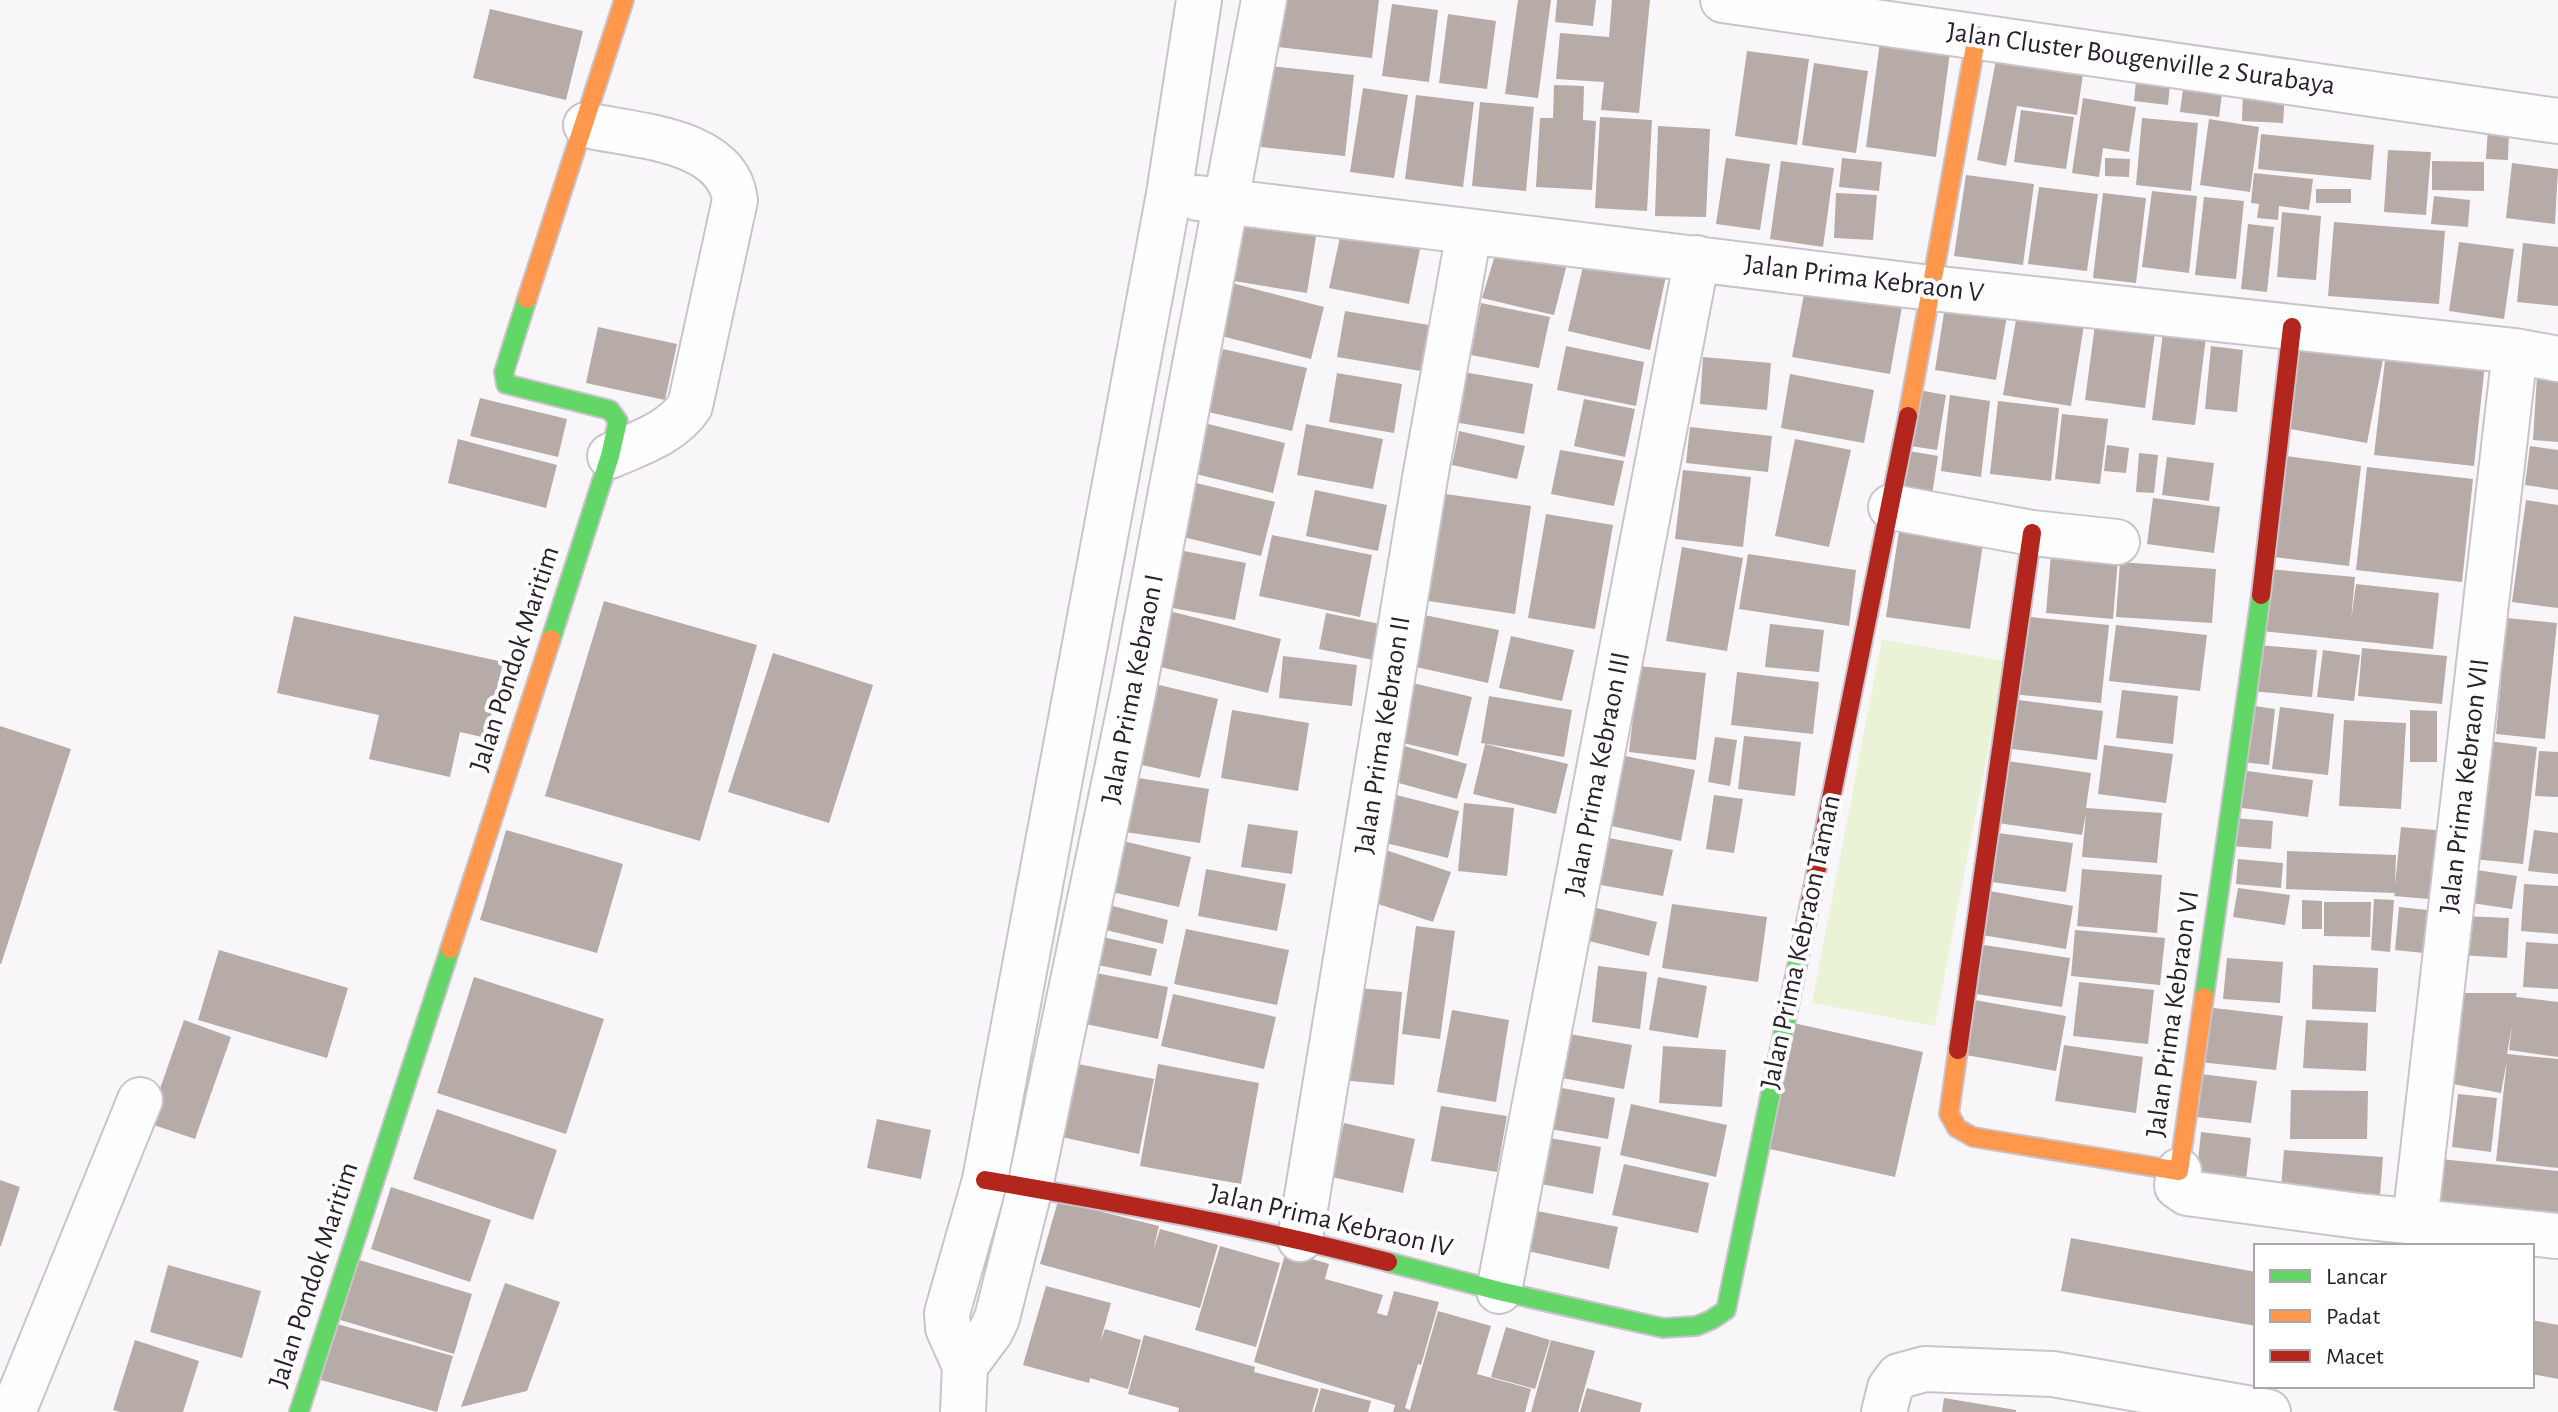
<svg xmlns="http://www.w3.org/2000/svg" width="2558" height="1412" font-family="'Alegreya Sans',sans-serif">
  <rect width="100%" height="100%" fill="#f9f6fa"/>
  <path fill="#ebf3d7" d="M1882,639l123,22 -70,365 -123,-23z"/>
  <path fill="#b6aba6" d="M1284,0h95l-7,58 -94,-11z
    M1518,0h33l-13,98 -33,-4z
    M1557,0h39l-3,26 -38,-4z
    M1612,0h38l-11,113 -38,-3 3,-28 -48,-3 4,-46 49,4z
    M1392,4l46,6 -9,72 -47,-6z
    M490,9l93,22 -17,69 -93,-22z
    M1448,14l48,7 -9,68 -48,-6z
    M1880,42l70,10 -14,105 -70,-10z
    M1747,51l62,8 -12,86 -62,-9z
    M1996,60l87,14 -6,41 -60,-9 -11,60 -29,-6z
    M1814,63l54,8 -12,82 -54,-8z
    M1270,66l84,9 -9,81 -84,-9z
    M2136,81l34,4 -2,20 -34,-4z
    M1554,85l30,1 -1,34 13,1 -4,69 -56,-3 4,-69h13z
    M1363,88l45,7 -14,83 -44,-6z
    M2183,89l39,5 -3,23 -39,-5z
    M2243,91l42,3 -2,29 -41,-2z
    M1416,95l58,7 -11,85 -58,-8z
    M2083,98l53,9 -7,45 -26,-4 -4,29 -27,-4z
    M1480,102l54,5 -8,84 -54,-5z
    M2021,110l53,7 -8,52 -52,-7z
    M1600,117l52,3 -5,91 -52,-3z
    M2142,118l56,5 -7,68 -55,-6z
    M2209,119l50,8 -9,65 -50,-7z
    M1658,126l52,3 -4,88 -51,-1z
    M2488,128l21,1 -1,31 -22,-1z
    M2261,134l113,11 -3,35 -113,-11z
    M2388,150l43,2 -5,63 -42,-3z
    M1726,158l44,6 -10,66 -44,-6z
    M1842,158l40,4 -3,29 -40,-4z
    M2105,158l25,1 -1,18 -24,-1z
    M1781,161l53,7 -11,79 -53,-8z
    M2432,161l52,1v29l-52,-1z
    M2512,163l46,6 -3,55 -49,-6z
    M2254,173l59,6 -4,31 -30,-4 -1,14 -21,-2 2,-14 -8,-1z
    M1966,175l68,9 -11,81 -69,-9z
    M2039,187l59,7 -11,77 -59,-7z
    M2316,189h35v14h-35z
    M2152,191l45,5 -8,77 -47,-6z
    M1836,193l41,2 -4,45 -39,-2z
    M2103,193l43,5 -10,85 -43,-5z
    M2434,196l36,4 -2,27 -37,-3z
    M2204,197l40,4 -8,78 -41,-4z
    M1246,207l73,11 -12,75 -73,-12z
    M2282,212l39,4 -5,64 -39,-3z
    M2334,222l111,9 -6,73 -111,-8z
    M2248,224l26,3 -7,65 -26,-3z
    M1342,228l79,16 -12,60 -80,-16z
    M1499,242l71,10 -16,63 -72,-17z
    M2459,242l55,7 -10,70 -55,-8z
    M2523,243l35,4v59l-41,-4z
    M1587,249l81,18 -18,83 -82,-19z
    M1808,273l97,17 -15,84 -98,-17z
    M1224,281l100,26 -13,52 -101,-26z
    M1947,294l62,10 -13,76 -61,-10z
    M1481,303l69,14 -11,51 -68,-13z
    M1345,311l84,14 -8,46 -84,-14z
    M2017,314l67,11 -13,81 -68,-11z
    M2095,325l60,7 -10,76 -60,-8z
    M598,327l79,17 -12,56 -79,-17z
    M2163,332l43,5 -11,88 -43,-5z
    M2302,338l82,16 -17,89 -83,-15z
    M2387,343l99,11 -12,112 -100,-11z
    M1566,346l78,16 -8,44 -79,-16z
    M2211,346l32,4 -6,62 -32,-3z
    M1223,349l84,19 -15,63 -84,-19z
    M1703,357l68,6 -4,47 -67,-6z
    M1463,372l70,12 -9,50 -70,-12z
    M1337,373l65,11 -8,49 -65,-11z
    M1790,374l84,16 -10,53 -83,-15z
    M2537,375l21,1v66l-25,-2z
    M1919,390l27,5 -9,55 -27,-4z
    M1950,395l40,6 -9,76 -40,-6z
    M480,398l87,21 -9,38 -88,-21z
    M1584,399l51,10 -10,48 -51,-11z
    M1998,401l61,7 -8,73 -61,-7z
    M2062,414l46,5 -8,65 -45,-5z
    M1204,423l81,20 -12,50 -81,-20z
    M1306,424l77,15 -10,50 -76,-14z
    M1690,427l82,9 -4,36 -82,-9z
    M1459,431l66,15 -8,33 -65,-14z
    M458,439l99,26 -11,43 -98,-25z
    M1795,439l56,11 -22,97 -54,-11z
    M2107,445l22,3 -3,25 -22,-2z
    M2530,446l28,4v40l-33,-5z
    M1560,450l64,11 -10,45 -63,-12z
    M1909,451l29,5 -8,52 -30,-5z
    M2139,453l19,2 -4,38 -18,-1z
    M2286,456l75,10 -12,100 -75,-9z
    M2167,457l47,6 -5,38 -47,-6z
    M2367,467l106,12 -11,103 -106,-12z
    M1683,470l68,7 -8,70 -68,-8z
    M1192,482l83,20 -14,54 -82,-20z
    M1315,490l72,15 -9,46 -72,-15z
    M1431,492l100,14 -16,108 -100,-15z
    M2153,498l67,9 -6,46 -67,-9z
    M2526,500l32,5v103l-46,-6z
    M1546,514l67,11 -18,104 -67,-11z
    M1901,518l84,13 -15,98 -84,-12z
    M1272,535l100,20 -12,62 -101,-21z
    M1682,547l61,11 -16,93 -61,-10z
    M1179,550l67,13 -11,57 -67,-13z
    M1748,554l108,16 -7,56 -110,-17z
    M2051,554l67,5 -5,60 -67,-6z
    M2120,562l96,7 -4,54 -96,-6z
    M2268,569l87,8 -4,43 5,-36 83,9 -6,56 -172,-18z
    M604,601l153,44 -57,196 -155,-45z
    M1157,608l124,31 -13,54 -124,-30z
    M1409,612l90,18 -11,53 -90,-20z
    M1326,613l64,13 -7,36 -64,-13z
    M294,616l209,46 -17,76 -26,-6 -10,45 -81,-18 10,-44 -102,-22z
    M2021,616l88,9 -8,78 -89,-9z
    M2507,618l50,5 -12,116 -49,-5z
    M1770,624l54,6 -5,42 -54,-5z
    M2116,625l91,10 -7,56 -91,-10z
    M1511,636l63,14 -12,51 -63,-13z
    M2257,645l60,5 -5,47 -60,-6z
    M2362,648l85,8 -5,48 -84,-8z
    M2323,650l37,5 -6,46 -37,-4z
    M773,653l100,32 -44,138 -101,-31z
    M1283,656l74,9 -5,41 -73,-8z
    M1639,666l67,7 -10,87 -67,-8z
    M1737,672l82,10 -6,52 -82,-9z
    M1396,679l76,18 -14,59 -76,-18z
    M1151,683l67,16 -18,79 -67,-15z
    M2122,690l56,6 -5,48 -57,-6z
    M1489,696l83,14 -8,47 -83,-14z
    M2011,699l92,12 -6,49 -93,-12z
    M2248,705l27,4 -6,56 -28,-3z
    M2280,707l54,7 -6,61 -56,-6z
    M1232,710l77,13 -11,68 -77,-13z
    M2410,710l27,1v51h-27z
    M2344,720l62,3 -5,86 -62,-3z
    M0,726l71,23 -70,215h-1z
    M1744,736l57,6 -6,54 -57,-7z
    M1715,737l22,3 -7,46 -22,-4z
    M2488,741l49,6 -14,117 -49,-5z
    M1394,743l73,21 -10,35 -73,-20z
    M1485,744l83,20 -12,50 -83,-20z
    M2104,745l69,9 -7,49 -68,-9z
    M2539,751l19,1v45l-23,-1z
    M1615,754l80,16 -14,71 -79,-17z
    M2000,760l91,13 -5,35 76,5 -5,50 -75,-6 4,-44 -4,22 -91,-13z
    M2240,770l73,10 -5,37 -73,-10z
    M1119,775l90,14 -9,54 -89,-13z
    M1385,792l74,19 -11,47 -75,-18z
    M1714,795l29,4 -9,54 -28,-4z
    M1464,803l50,5 -7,68 -49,-5z
    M2232,818l41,3 -2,28 -41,-3z
    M1248,824l50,7 -6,43 -51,-7z
    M2401,827l45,4 -6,69 -46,-4 1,-3 -109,-4 1,-38 109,4 -1,30z
    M506,830l117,34 -26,89 -117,-33z
    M2534,830l24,3v41l-30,-3z
    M1990,832l83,11 -7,49 -82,-11z
    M1598,836l75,14 -10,46 -74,-13z
    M1110,838l81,19 -12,50 -81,-18z
    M1380,848l71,24 -18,50 -70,-23z
    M2238,859l45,4 -2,25 -45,-4z
    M1206,869l80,15 -9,47 -79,-15z
    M2082,869l80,6 -5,58 -80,-7z
    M2470,869l47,7 -5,33 -47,-7z
    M2524,884l34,2v48l-37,-3z
    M2238,888l52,7 -5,30 -52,-8z
    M1984,890l89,16 -7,43 -90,-15z
    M2374,899l20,1 -4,52 -19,-2z
    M2302,900l20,1v28h-20z
    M2324,902h47l-1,35 -46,-1z
    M1101,903l67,17 -5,24 -69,-17z
    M1672,904l95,13 -9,65 -96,-14z
    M1588,906l69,16 -8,34 -68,-17z
    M2399,907l38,4 -4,43 -38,-4z
    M2463,916l46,2 -2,40 -46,-3z
    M1416,926l39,5 -15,108 -38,-5z
    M1186,929l103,21 -12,55 -103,-21z
    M2075,930l90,8 -5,47 -89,-9z
    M1089,934l68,15 -6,27 -68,-14z
    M2526,942l32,2v45l-35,-2z
    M1977,944l93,14 -8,49 -93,-14z
    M219,950l129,38 -21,70 -129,-38z
    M2227,958l56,4 -3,41 -57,-4z
    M2313,965l65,3 -2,44 -64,-3z
    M1598,966l49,6 -7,57 -48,-7z
    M1081,970l87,17 -10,52 -87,-18z
    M474,977l130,42 -38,115 -129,-41z
    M1658,977l49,9 -9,52 -49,-8z
    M2079,982l75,8 -6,54 -75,-8z
    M1349,987l53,5 -8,93 -54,-5z
    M2456,993h61l-1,4 42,5v55l-49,-7 3,-25 -5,29 51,5v109l-62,-7 11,-101 -6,33 -59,-11z
    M1173,994l103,23 -12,52 -103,-23z
    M1969,999l97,17 -10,55 -96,-17z
    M2205,1007l78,9 -7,54 -77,-8z
    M1452,1010l57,10 -13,82 -59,-10z
    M184,1020l47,17 -36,102 -47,-16z
    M2306,1020l62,3 -2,48 -63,-3z
    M1789,1022l134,30 -28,125 -134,-30z
    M1570,1034l62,11 -8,44 -62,-11z
    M2064,1045l79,12 -7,56 -81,-12z
    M1663,1046l63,4 -4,57 -63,-4z
    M1073,1063l81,16 -15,75 -82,-18z
    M1158,1064l101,19 -18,101 -101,-18z
    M2201,1074l56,7 -6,42 -55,-6z
    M1557,1087l58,11 -7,41 -58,-10z
    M2291,1090l77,1 -1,48h-77z
    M2458,1094l39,4 -6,54 -39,-5z
    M1631,1104l96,21 -11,52 -96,-22z
    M1441,1106l66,10 -10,56 -66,-11z
    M437,1109l120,41 -24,70 -120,-41z
    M877,1119l54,11 -10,49 -54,-11z
    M1344,1123l71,16 -12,54 -71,-16z
    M2201,1132l50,6 -7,58 -49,-6z
    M1544,1137l57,10 -8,47 -57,-11z
    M2284,1150l99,7 -4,51 -99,-8z
    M2440,1159l118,12v50l-123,-13z
    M1624,1164l85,19 -11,50 -86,-18z
    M0,1180l20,7 -19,59h-1z
    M391,1187l100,33 -21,62 -99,-33z
    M1058,1201l101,25 -6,25 7,-22 58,16 -18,63 -160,-44z
    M1532,1210l86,17 -9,42 -86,-19z
    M2071,1238l185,34v54l-195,-35z
    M1220,1246l60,17 -24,84 -61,-17z
    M1286,1251l43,13 -4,15 58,16 -6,18 10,3 7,-25 45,11 -18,63 -3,-1 -13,44 5,2 28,-99 53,15 -14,48 54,15 -6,23h-132l2,-7 -141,-43z
    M356,1259l116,35 -18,60 -117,-35z
    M168,1265l93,26 -19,67 -92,-26z
    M505,1283l55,19 -33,89 -66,16z
    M1046,1286l65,17 -11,39 5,-13 36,11 -13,49 -38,-11 -1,5 -66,-18z
    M2532,1320l26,5v54l-26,-5z
    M337,1324l116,32 -16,56 -116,-32z
    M1506,1327l44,13 -15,49 -44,-12z
    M1144,1335l111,32 -1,5 65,17 -7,23h-134l1,-4 -51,-14z
    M135,1340l64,21 -16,51h-63l-7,-2z
    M1551,1340l44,11 -17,61h-47z
    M1321,1388l50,13 -3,11h-54z
    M1587,1388l55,15 -2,9h-60z
    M1944,1398l72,12v2h-74z"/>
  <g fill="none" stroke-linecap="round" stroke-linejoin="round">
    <defs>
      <path id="street" d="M1723,0l835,121
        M586,125c50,11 142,14 149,75l-45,206c-18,27 -51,37 -80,50
        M1198,198l733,90 584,63 43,8
        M1891,507l141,26 85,9
        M2179,1171l-2,15 10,7 171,23 200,20
        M2415,1221l100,-870
        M1300,1239l125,-761 44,-246
        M1499,1291l198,-1033
        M965,1366l26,-35 6,-13 33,-131 103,-494 131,-693
        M13,1412l127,-312
        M963,1412l2,-46 -17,-38 -1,-15 38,-133 184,-986 30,-194
        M1884,1412l6,-24 9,-12 26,-7 128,5 215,38"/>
      <path id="fast" d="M527,299l-23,73 2,12 104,26 8,11 -8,35 -59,183
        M2204,997l57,-402
        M1388,1262l111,29 164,37 33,-2 15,-6 15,-10 81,-392
        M299,1412l151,-463"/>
      <path id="slow" d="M527,299l97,-299
        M1908,416l69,-381
        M450,949l101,-310
        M1958,1050l-9,64 8,14 16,9 206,34 25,-174"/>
      <path id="jam" d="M2261,595l31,-268
        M1807,918l101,-502
        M1958,1050l74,-517
        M985,1180c135,23 270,47 403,82"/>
    </defs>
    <use href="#street" stroke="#c9c3ca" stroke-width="48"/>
    <use href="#fast" stroke="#c9c3ca" stroke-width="22"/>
    <use href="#slow" stroke="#c9c3ca" stroke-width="22"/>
    <use href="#jam" stroke="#c9c3ca" stroke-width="22"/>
    <use href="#street" stroke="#fefefe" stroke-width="44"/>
    <use href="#fast" stroke="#63d668" stroke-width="18"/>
    <use href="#slow" stroke="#ff974d" stroke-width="18"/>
    <use href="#jam" stroke="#b3261e" stroke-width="18"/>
  </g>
  <g text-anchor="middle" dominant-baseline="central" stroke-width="8" stroke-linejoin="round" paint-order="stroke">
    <g font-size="28" fill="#2a212c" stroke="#fff">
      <text transform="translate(2141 59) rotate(8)">Jalan Cluster Bougenville 2 Surabaya</text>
      <text transform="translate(1864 279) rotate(7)">Jalan Prima Kebraon V</text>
      <text transform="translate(515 659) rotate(-72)">Jalan Pondok Maritim</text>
      <text transform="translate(1133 689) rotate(-79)">Jalan Prima Kebraon I</text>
      <text transform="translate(1383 735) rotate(-81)">Jalan Prima Kebraon II</text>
      <text transform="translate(1598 774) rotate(-79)">Jalan Prima Kebraon III</text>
      <text transform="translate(2465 786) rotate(-83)">Jalan Prima Kebraon VII</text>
      <text transform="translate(1801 942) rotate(-78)">Jalan Prima Kebraon Taman</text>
      <text transform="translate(2173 1014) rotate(-82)">Jalan Prima Kebraon VI</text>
      <text transform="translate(1331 1221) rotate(13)">Jalan Prima Kebraon IV</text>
      <text transform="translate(314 1275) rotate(-72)">Jalan Pondok Maritim</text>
    </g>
  </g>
  <rect x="2254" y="1244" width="280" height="144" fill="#ffffff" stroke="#aaa6ab" stroke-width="2"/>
  <rect x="2270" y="1270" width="40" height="12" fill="#63d668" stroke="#aaa6ab" stroke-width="2"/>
  <text x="2326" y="1284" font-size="24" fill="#2a212c">Lancar</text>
  <rect x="2270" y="1310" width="40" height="12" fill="#ff974d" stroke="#aaa6ab" stroke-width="2"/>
  <text x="2326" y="1324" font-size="24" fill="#2a212c">Padat</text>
  <rect x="2270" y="1350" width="40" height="12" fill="#b3261e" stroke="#aaa6ab" stroke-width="2"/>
  <text x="2326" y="1364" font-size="24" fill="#2a212c">Macet</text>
</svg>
